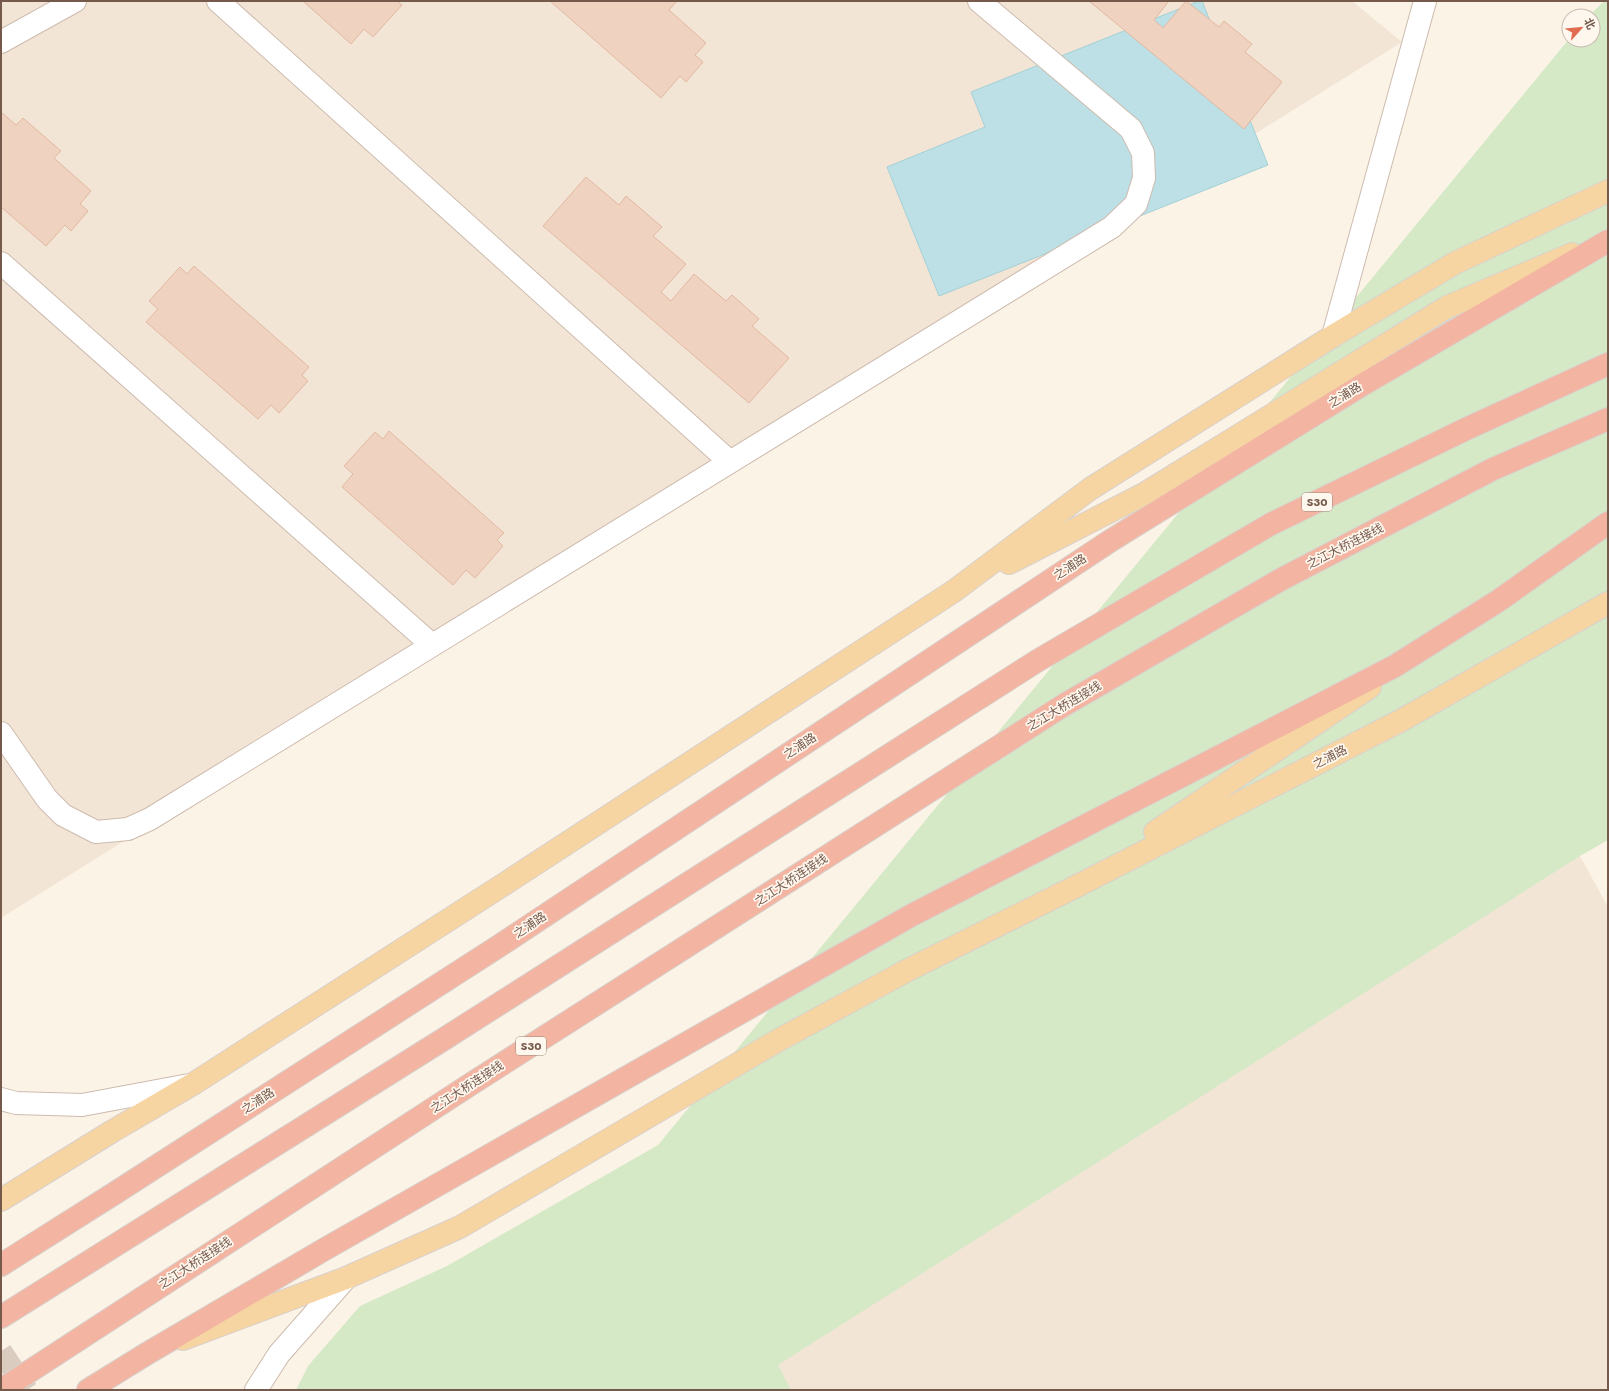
<svg xmlns="http://www.w3.org/2000/svg" width="1609" height="1391" font-family="Jost,'Noto Sans SC',sans-serif">
  <rect width="100%" height="100%" fill="#fcf3e7"/>
  <path fill="#f3e5d6" d="M1,1h1351l50,41 -1401,876z
    M1580,856l28,51v483h-848l-8,-17 338,-223z"/>
  <path fill="#d5e9c6" d="M1604,1h4v839l-28,16 -802,509 13,25h-495l12,-24 52,-60 87,-40 211,-121 911,-1106v1h24v-24h-4z"/>
  <path fill="#bce0e5" stroke="#a3d0d6" d="M1199,1h3l66,164 -329,131 -52,-129 98,-40 -14,-35z"/>
  <path fill="#f0d2c0" stroke="#e2b8a1" d="M303,1h94l5,4 -29,32 -9,-8 -13,15z
    M550,1h125l1,1 -7,8 37,33 -11,12 8,7 -17,20 -6,-6 -19,22z
    M1089,1h80l-15,19 9,8 23,-27 33,26 5,-6 28,23 -7,8 37,30 -38,47z
    M1,112l15,13 7,-7 38,33 -7,7 37,33 -11,13 8,7 -17,20 -6,-6 -19,21 -45,-39z
    M586,177l33,28 7,-9 36,31 -9,9 33,28 -25,28 10,9 23,-27 32,27 6,-6 27,24 -7,7 37,32 -40,45 -206,-177z
    M194,266l115,101 -7,8 6,6 -29,32 -8,-8 -13,14 -112,-97 12,-13 -9,-8 31,-34 7,7z
    M389,431l115,102 -7,7 6,6 -28,32 -9,-8 -13,15 -111,-98 11,-13 -9,-8 31,-34 8,7z"/>
  <g fill="none" stroke-linecap="round" stroke-linejoin="round">
    <path stroke="#dacdc0" stroke-width="22" stroke-dasharray="22 11" stroke-linecap="butt" d="M1,1351l26,39"/>
    <defs>
      <path id="minor" d="M218,1l512,461
        M1,42l74,-41
        M1,263l431,382
        M1333,336l92,-335
        M1,733l46,66 16,16 33,17 32,-3 22,-10 962,-592 24,-23 8,-26 -1,-25 -12,-24 -152,-128
        M1,1099l15,4 66,2 107,-20
        M256,1390l23,-36 67,-76"/>
      <path id="major" d="M1009,563l135,-69 303,-187 125,-53
        M1155,832l215,-145
        M1,1200l110,-68 82,-48 316,-203 445,-290 136,-102 243,-153 122,-73 153,-72
        M183,1339l163,-61 114,-51 317,-186 129,-70 169,-84 327,-167 206,-117"/>
      <path id="highway" d="M1,1265l114,-72 384,-247 611,-405 252,-156 246,-144
        M1,1317l443,-278 593,-378 234,-137 195,-95 142,-65
        M1,1390l470,-306 593,-379 216,-125 213,-111 115,-50
        M88,1390l60,-37 177,-104 587,-334 483,-249 103,-65 110,-78"/>
    </defs>
    <use href="#minor" stroke="#cdbbae" stroke-width="24"/>
    <use href="#major" stroke="#d8d1cd" stroke-width="24"/>
    <use href="#highway" stroke="#d8d1cd" stroke-width="24"/>
    <use href="#minor" stroke="#fff" stroke-width="22"/>
    <use href="#major" stroke="#f7d5a3" stroke-width="22"/>
    <use href="#highway" stroke="#f3b4a1" stroke-width="22"/>
  </g>
  <g text-anchor="middle" dominant-baseline="central" stroke-width="3.5" stroke-linejoin="round" paint-order="stroke">
    <g fill="#fef7ee" stroke="#9e897d" stroke-width="1">
      <rect x="1302" y="493" width="30" height="18" rx="3"/>
      <rect x="516" y="1037" width="30" height="18" rx="3"/>
    </g>
    <g font-size="11" font-weight="bold" fill="#755a4c">
      <text x="1317" y="502">S30</text>
      <text x="531" y="1046">S30</text>
    </g>
    <g font-size="12" fill="#755a4c" stroke="#fef7ee">
      <text transform="translate(1345 395) rotate(-32)">之浦路</text>
      <text transform="translate(1345 546) rotate(-27)">之江大桥连接线</text>
      <text transform="translate(1070 567) rotate(-33)">之浦路</text>
      <text transform="translate(1064 706) rotate(-31)">之江大桥连接线</text>
      <text transform="translate(800 746) rotate(-33)">之浦路</text>
      <text transform="translate(1330 757) rotate(-27)">之浦路</text>
      <text transform="translate(791 880) rotate(-33)">之江大桥连接线</text>
      <text transform="translate(530 925) rotate(-34)">之浦路</text>
      <text transform="translate(467 1087) rotate(-33)">之江大桥连接线</text>
      <text transform="translate(258 1101) rotate(-33)">之浦路</text>
      <text transform="translate(195 1263) rotate(-33)">之江大桥连接线</text>
    </g>
  </g>
  <rect width="1609" height="1391" fill="none" stroke="#755a4c" stroke-width="4"/>
  <g transform="translate(1581 28) rotate(63)"><circle r="19" fill="#fef7ee" stroke="#c7b8ad"/>
  <path d="M0-3L7 15L0 10L-7 15Z" fill="#e16d51"/>
  <text y="-6" font-size="11" font-weight="bold" text-anchor="middle" fill="#755a4c">北</text>
  </g>
</svg>
